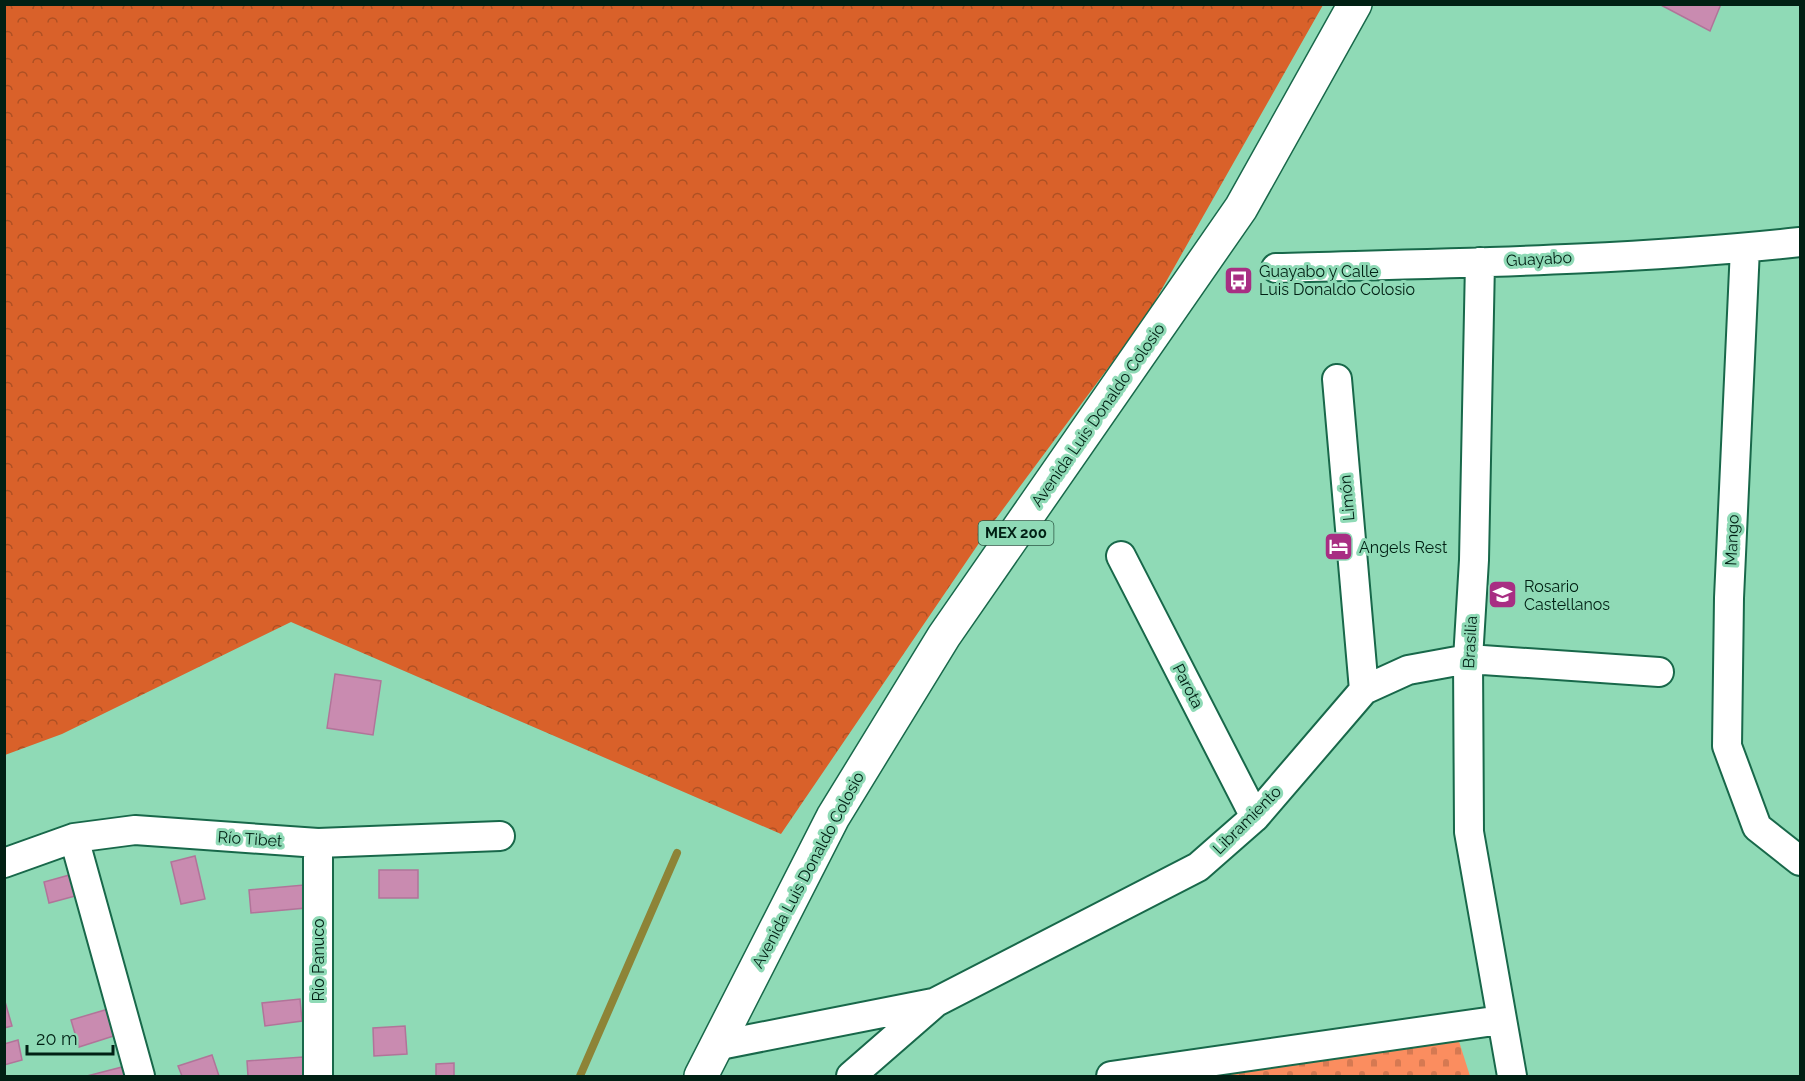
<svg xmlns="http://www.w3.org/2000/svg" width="1805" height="1081" font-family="Raleway,sans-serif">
  <defs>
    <pattern id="forest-crowns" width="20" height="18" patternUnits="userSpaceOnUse" patternTransform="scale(1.5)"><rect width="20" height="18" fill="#d9612a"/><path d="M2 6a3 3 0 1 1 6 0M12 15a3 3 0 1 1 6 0" fill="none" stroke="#ae5023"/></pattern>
    <pattern id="cemetery-stones" width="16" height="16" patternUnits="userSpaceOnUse" patternTransform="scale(1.5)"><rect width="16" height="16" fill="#fb8d5f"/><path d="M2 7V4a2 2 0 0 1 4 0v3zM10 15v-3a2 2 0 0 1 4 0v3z" fill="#d57952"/></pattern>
  </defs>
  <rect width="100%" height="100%" fill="#8fdab6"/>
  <path fill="url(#forest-crowns)" d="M5,5h1318l-177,312 -154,207 -211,310 -490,-212 -229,112 -57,21z"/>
  <path fill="url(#cemetery-stones)" d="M1457,1035l13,41h-265z"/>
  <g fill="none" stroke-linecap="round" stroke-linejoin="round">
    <path stroke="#8d8437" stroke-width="8" d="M580,1076l97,-223"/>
  </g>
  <path fill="#c98bb0" stroke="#b17499" stroke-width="1.5" d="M1659,4h62l-11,27z
    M335,674l46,7 -8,54 -46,-7z
    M195,856l10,43 -24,5 -10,-42z
    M379,870h39v28h-39z
    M73,874l6,21 -30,8 -5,-21z
    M304,885l2,23 -55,5 -2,-23z
    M4,998l8,28 -8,2z
    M300,999l2,22 -37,5 -3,-23z
    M115,1007l8,26 -44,14 -8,-27z
    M405,1026l2,28 -33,2 -1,-28z
    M18,1040l4,20 -18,5v-21z
    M212,1055l7,21h-37l-4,-10z
    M303,1057l1,19h-56l-1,-15z
    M454,1063v13h-18v-12z
    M126,1066l2,10h-41z"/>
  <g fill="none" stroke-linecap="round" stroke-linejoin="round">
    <defs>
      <path id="minor" d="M1745,248l-16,350 -2,148 30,81 43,34
        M1480,262l-6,298 -6,99 1,173 43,244
        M1276,268c175,-5 351,-7 524,-26
        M1337,379l27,311
        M1121,556l134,261
        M74,838l66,238
        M318,843v233
        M4,863l70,-25 61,-8 183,13 182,-7
        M715,1046l218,-43
        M851,1076l85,-74 262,-135 57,-50 109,-127 44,-20 60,-11 191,13
        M1111,1076l390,-56"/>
      <path id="primary" d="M701,1076l132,-259 111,-181 297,-428 114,-204"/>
    </defs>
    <use href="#minor" stroke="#18684a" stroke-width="32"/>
    <use href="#primary" stroke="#18684a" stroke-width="36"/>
    <use href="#minor" stroke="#fff" stroke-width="28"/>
    <use href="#primary" stroke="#fff" stroke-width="33"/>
  </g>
  <defs>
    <symbol id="bus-square" viewBox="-11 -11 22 22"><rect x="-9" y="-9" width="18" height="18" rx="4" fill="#a82e83" stroke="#8fdab6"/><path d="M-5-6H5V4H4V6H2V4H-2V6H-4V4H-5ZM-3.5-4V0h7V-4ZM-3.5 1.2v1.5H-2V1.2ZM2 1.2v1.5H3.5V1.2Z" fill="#fff"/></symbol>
    <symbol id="hotel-square" viewBox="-11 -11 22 22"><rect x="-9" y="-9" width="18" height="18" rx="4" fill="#a82e83" stroke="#8fdab6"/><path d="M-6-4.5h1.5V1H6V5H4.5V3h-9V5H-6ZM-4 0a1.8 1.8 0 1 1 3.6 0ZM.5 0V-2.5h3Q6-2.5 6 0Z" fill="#fff"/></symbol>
    <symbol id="school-square" viewBox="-11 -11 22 22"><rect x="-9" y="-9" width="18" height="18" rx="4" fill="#a82e83" stroke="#8fdab6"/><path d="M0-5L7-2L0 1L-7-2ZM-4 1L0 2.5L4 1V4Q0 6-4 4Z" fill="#fff"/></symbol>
  </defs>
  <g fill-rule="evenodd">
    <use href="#bus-square" x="1222" y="264" width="33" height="33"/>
    <use href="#hotel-square" x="1322" y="530" width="33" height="33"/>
    <use href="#school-square" x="1486" y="578" width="33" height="33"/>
  </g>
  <g text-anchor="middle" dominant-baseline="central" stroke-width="6" stroke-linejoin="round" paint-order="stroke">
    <rect fill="#8fdab6" stroke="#2c5845" stroke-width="1.5" x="978.5" y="521" width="75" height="24" rx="4.5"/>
    <g font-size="15" font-weight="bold" fill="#012014">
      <text x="1016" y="533">MEX 200</text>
    </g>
    <g font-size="16" fill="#012014" stroke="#8fdab6">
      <text transform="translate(1539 259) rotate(-3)">Guayabo</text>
      <text transform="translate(1098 415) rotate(-55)">Avenida Luis Donaldo Colosio</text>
      <text transform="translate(1347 498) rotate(-95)">Limón</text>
      <text transform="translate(1732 540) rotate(-87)">Mango</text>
      <text transform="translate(1470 642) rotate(-87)">Brasilia</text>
      <text transform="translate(1188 686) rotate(63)">Parota</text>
      <text transform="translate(1247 820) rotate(-45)">Libramiento</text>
      <text transform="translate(250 839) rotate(4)">Río Tibet</text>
      <text transform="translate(808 870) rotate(-62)">Avenida Luis Donaldo Colosio</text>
      <text transform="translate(318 960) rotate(-90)">Río Panuco</text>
    </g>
    <g font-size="16" fill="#012014" stroke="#8fdab6" text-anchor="start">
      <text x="1259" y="271">Guayabo y Calle<tspan x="1259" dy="18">Luis Donaldo Colosio</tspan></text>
      <text x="1359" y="547">Angels Rest</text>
      <text x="1524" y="586">Rosario<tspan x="1524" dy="18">Castellanos</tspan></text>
    </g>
  </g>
  <rect width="1805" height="1081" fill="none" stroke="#012014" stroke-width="12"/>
  <path d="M27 1045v9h86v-9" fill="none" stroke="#012014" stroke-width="3"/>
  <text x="36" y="1045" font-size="18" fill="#012014" stroke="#8fdab6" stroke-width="4.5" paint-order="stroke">20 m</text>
</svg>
